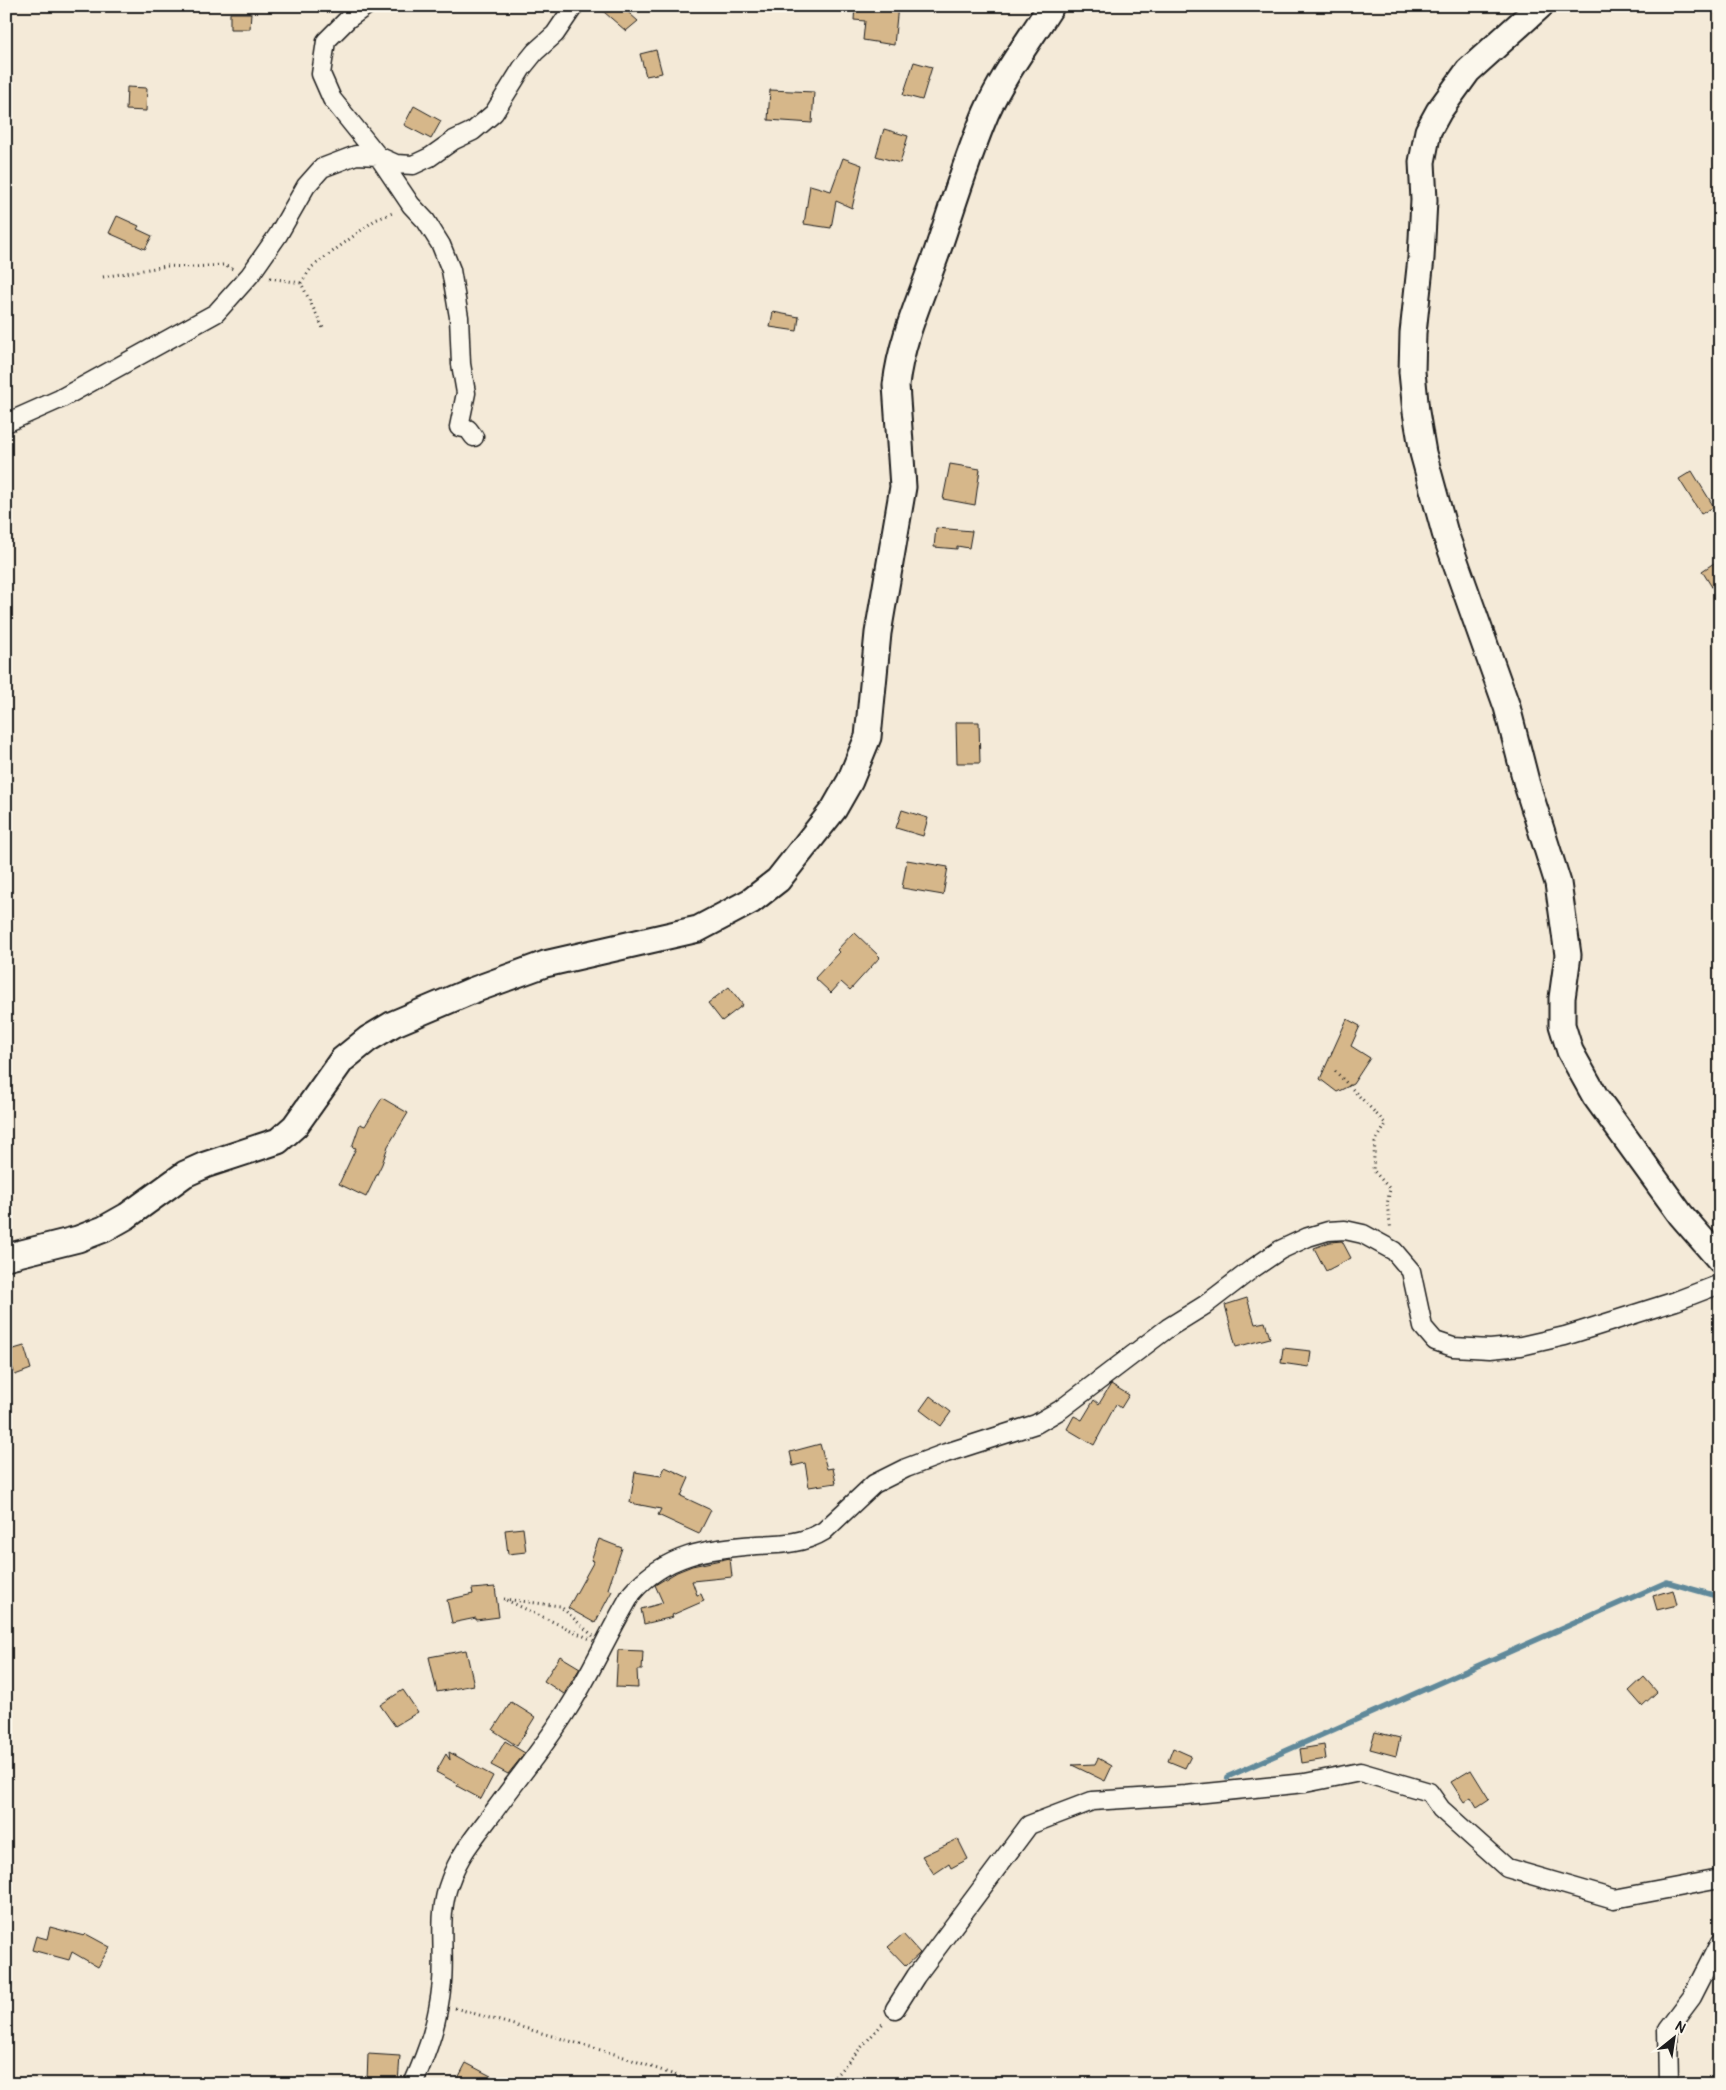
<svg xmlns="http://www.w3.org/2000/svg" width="1726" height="2090" font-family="Pangolin,sans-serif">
  <rect width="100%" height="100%" fill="#f4ead8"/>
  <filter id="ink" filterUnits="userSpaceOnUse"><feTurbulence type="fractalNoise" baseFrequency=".02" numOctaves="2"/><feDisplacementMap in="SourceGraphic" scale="10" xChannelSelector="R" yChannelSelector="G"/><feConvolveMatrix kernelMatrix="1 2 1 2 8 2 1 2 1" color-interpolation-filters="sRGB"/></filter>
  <g filter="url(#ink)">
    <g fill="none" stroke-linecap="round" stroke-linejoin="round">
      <path stroke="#60899a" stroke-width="5.5" d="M1227,1777l440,-195 53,15"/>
    </g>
    <path fill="#d6b78a" stroke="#1c1c1c" d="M597,6h24l17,15 -12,10z
      M855,6h43l-4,39 -31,-5 2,-19 -11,-1z
      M230,13h21l-1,16h-20z
      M656,50l6,23 -16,3 -6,-22z
      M914,62l18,5 -10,33 -19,-5z
      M127,87l20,1 -1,23 -20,-1z
      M770,90l44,2 -2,31 -44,-3z
      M414,106l27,15 -10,18 -27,-14z
      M884,129l24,7 -8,27 -24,-7z
      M843,158l19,7 -10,43 -16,-7 -5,27 -27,-4 6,-39 21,6z
      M117,216l22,10 -2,3 15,7 -7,13 -36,-16z
      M773,312l26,5 -2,14 -27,-4z
      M950,464l30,5 -5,36 -32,-6z
      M1692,471l22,36 -13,7 -22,-35z
      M936,528l36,3 -3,17 -12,-2v3l-23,-2z
      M1714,563l6,9v28l-18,-29z
      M956,722h23l1,41h-23z
      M902,810l26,8 -5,18 -27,-8z
      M907,860l41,7 -5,28 -41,-7z
      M854,932l26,25 -30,33 -9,-8 -10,11 -16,-15 24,-26 -2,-2z
      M729,987l14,18 -21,16 -14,-18z
      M1347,1019l13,7 -9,20 19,12 -17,26 -16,8 -17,-13z
      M382,1098l26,15 -20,33 -6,18 -16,33 -27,-13 17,-36 -4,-1 8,-23 5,2z
      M1342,1241l9,17 -25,13 -12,-23 16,-6z
      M1247,1298l8,26 10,-2 5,16 -34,9 -11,-42z
      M24,1346l7,23 -16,6 -8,-24z
      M1283,1348l28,3 -2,16 -28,-4z
      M1111,1384l18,11 -8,13 -5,-4 -22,41 -27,-16 7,-13 8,4 12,-20 5,4z
      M930,1396l21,16 -10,14 -21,-16z
      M820,1444l7,25 6,-1 3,15 -27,4 -4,-24 -12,3 -3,-14z
      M665,1467l24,11 -8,18 30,14 -12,24 -41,-19 3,-6 -31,-6 5,-31 26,4z
      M523,1528l3,24 -18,2 -3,-24z
      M599,1539l23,9 -14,41 4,2 -17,32 -27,-15 26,-47 -3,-1z
      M730,1558l2,19 -40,4 5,14 4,-1 3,7 -32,14 1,2 -29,7 -3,-15 22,-6 -8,-18 22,-13 15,-6z
      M495,1587l4,30 -23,3v-2l-24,5 -5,-23 26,-6 -1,-5z
      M1673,1590l4,15 -20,5 -4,-14z
      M466,1650l8,35 -37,7 -8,-35z
      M618,1650l25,1 -1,19h-5l1,18 -22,-1z
      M560,1656l20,12 -16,26 -20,-13z
      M1644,1677l13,15 -15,14 -13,-15z
      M403,1690l15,22 -23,14 -15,-21z
      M511,1702l24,15 -18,29 -24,-16z
      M1375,1732l25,6 -4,18 -26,-7z
      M505,1741l20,12 -17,21 -17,-9z
      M1324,1745l2,14 -24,4 -2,-14z
      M1173,1748l18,8 -6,12 -17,-7z
      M449,1752l44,24 -12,23 -24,-13 1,-2 -22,-12 10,-18 4,6z
      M1098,1758l14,8 -7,15 -33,-16 23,-1z
      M1471,1770l18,29 -12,8 -6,-10 -7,5 -13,-20z
      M958,1839l10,20 -17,9 -2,-4 -15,10 -12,-18z
      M50,1927l34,9 2,-2 24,13 -12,20 -26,-15 -3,8 -37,-10 4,-14 11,3z
      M903,1934l17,19 -14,13 -18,-19z
      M368,2054l32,2 -2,27 -31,-2z
      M466,2063l40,21h-51z"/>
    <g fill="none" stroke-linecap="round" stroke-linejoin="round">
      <defs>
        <path id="street" d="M366,6l-18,13 -22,22 -5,33 11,25 46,57 33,49 15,16 15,24 10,25 8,47 2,47 5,29 -7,34 9,2 6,8
          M6,423l54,-24 156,-86 34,-38 28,-40 28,-49 16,-18 34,-13 22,1 18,8 17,1 17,-8 24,-17 19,-9 21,-18 28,-45 13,-16 20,-18 19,-28
          M895,2009l21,-33 113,-151 63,-24 94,-6 119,-12 55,-11 69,20 12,17 66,59 107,31 106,-20
          M413,2084c16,-36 25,-62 29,-102 3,-34 -5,-68 8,-101 9,-26 26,-46 42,-67 25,-35 53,-68 76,-105 24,-37 41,-78 64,-116 32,-38 77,-45 125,-48 24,-1 46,-1 67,-14l50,-47 32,-16 40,-15 90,-29 24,-14 108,-82 37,-23 47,-36 28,-19 28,-13 20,-6 17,-1 18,4 31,17 17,20 12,56 12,14 18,6 37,2 31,-3 44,-10 111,-35 44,-17
          M1669,2084l-1,-55 24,-32 28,-55"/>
        <path id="secondary" d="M1540,6l-72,65 -29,40 -11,20 -6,31 2,38 -3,58 -8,75 -1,39 4,40 7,41 22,80 62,174 20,78 31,98 10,72 -6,43v27l8,26 25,45 86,119 39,45
          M6,1257l72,-18 26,-10 23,-13 58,-42 20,-9 73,-24 17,-15 47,-66 26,-21 25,-15 78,-33 74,-27 153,-35 53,-28 27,-21 56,-71 16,-28 18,-44 10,-104 25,-146 -7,-102c5,-46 26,-90 41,-133 16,-47 30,-94 49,-139 17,-38 43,-72 65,-107"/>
      </defs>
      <use href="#street" stroke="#1c1c1c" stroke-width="21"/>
      <use href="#secondary" stroke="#1c1c1c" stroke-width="29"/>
      <path stroke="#1c1c1c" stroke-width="3" stroke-dasharray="1 4" stroke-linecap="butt" d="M103,277l63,-11 27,1 30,-2 10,4
        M270,278l31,5 22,45
        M301,283l11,-16 63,-47 20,-8
        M1335,1071l51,53 -11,19 -2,27 17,19 -3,16 4,25
        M504,1599l56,7 43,39z
        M455,2008l163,47 82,29
        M828,2084l57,-63"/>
      <use href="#street" stroke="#fbf7ec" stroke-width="18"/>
      <use href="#secondary" stroke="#fbf7ec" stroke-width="25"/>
    </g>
  </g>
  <rect width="1726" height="2090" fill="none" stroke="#fbf7ec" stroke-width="25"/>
  <rect x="12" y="12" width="1701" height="2065" fill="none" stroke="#1c1c1c" stroke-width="2" filter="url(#ink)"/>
  <g transform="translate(1674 2038) rotate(30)" stroke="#fbf7ec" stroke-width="4" paint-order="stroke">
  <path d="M0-4L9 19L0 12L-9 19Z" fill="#1c1c1c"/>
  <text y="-8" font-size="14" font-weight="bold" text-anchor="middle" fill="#1c1c1c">N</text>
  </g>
</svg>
